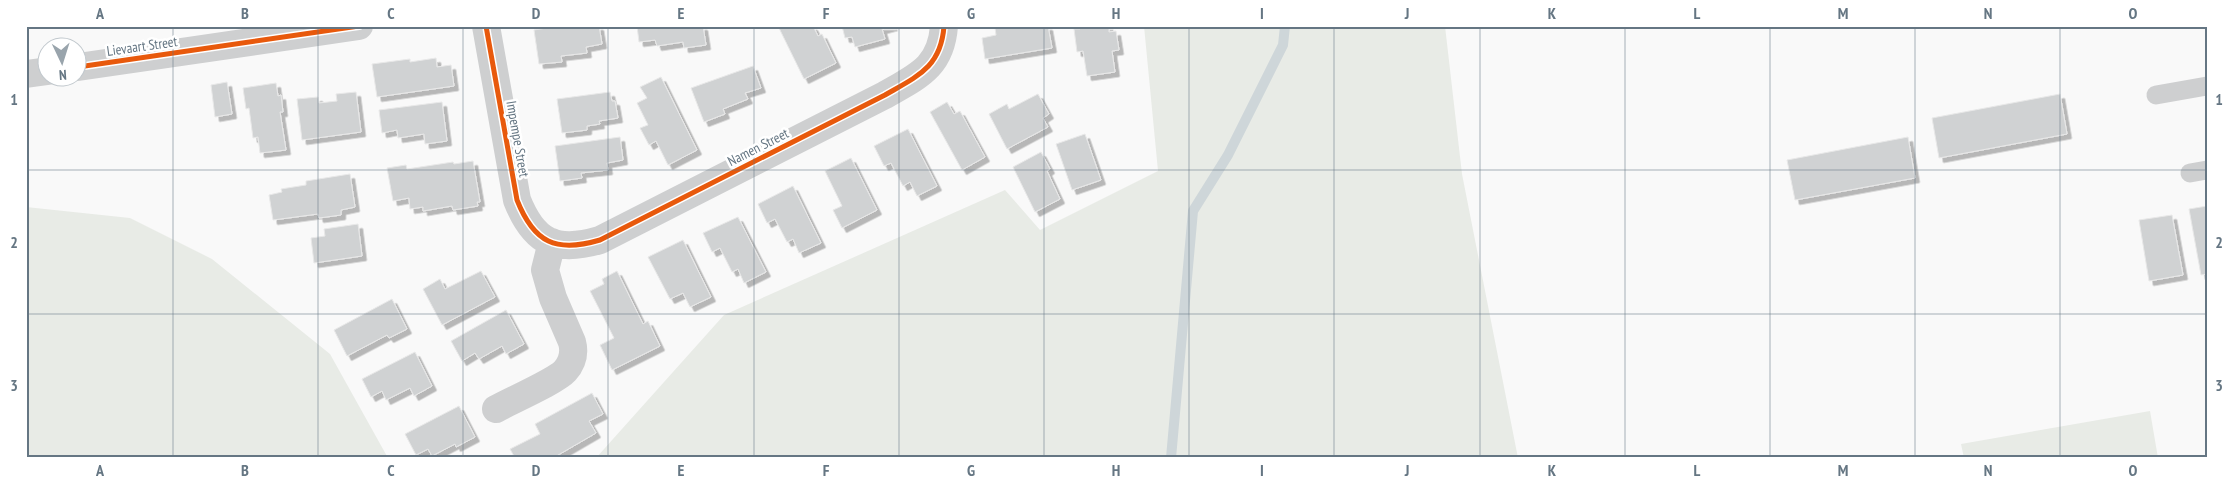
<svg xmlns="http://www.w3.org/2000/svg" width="2233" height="484" font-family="'PT Sans Narrow',sans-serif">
  <defs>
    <filter id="shadow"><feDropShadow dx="4.5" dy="4.5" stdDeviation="0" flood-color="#0004"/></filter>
  </defs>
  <rect width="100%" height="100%" fill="#f9f9f9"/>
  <path fill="#e8ebe6" d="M1144,26h301l17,148 56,284h-922l128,-143 281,-125 35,40 118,-59z
    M26,207l104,11 82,41 118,95 58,104h-362z
    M2150,411l8,47h-194l-3,-14z"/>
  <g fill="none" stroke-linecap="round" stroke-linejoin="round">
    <path stroke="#ced6d9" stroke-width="10" d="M1171,458l22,-247 35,-56 55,-110 2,-19"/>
  </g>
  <path fill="#d0d2d3" stroke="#e8e8e8" filter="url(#shadow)" d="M560,26h39l3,18 -16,3 1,6 -26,3 1,6 -23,2 -5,-34z
    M637,26h66l3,19 -22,3 -1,-6 -26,4 -2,-6 -16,2z
    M778,26h35l5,10 4,-2 14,29 -32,16z
    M842,26h51l-11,3 3,10 -30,8 -3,-10 -7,1z
    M1004,26h44l4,22 -67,11 -3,-21 14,-3 -1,-7z
    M1080,26h29v6l7,-1 3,19 -7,1 3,21 -28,4 -4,-25 -6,1 -3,-23h6z
    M436,58l1,9 14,-2 3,21 -77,11 -5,-33 38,-5v3z
    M753,66l8,22 -16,5 3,6 -25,10 2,5 -21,8 -13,-34z
    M661,77l36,73 -29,15 -12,-24 -7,4 -9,-17 8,-3 -11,-22 10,-5 -7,-11z
    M227,82l5,32 -17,3 -4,-32z
    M276,83l2,13 3,-1 2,17h-3l6,38 -26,3 -2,-16 -5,1 -4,-30 -3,1 -3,-21z
    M356,92l5,40 -59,8 -5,-41 21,-2 1,6 18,-2 -1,-7z
    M610,92l2,9h3l3,17 -19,3 1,3 -13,2v4l-25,3 -5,-34z
    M1038,94l11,20 -6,4 5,9 -41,22 -18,-35 18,-10 2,5z
    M2060,94l7,40 -128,24 -7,-40z
    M442,102l5,39 -22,3 -1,-10 -26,4 -1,-8 -15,3 -3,-23z
    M947,102l7,12 6,-3 25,46 -23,13 -32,-58z
    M908,129l29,57 -20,10 -7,-14 -7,4 -12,-23 -7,3 -10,-20z
    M1085,134l16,46 -29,10 -16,-46z
    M620,137l3,23 -16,3 1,7 -27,3 1,5 -22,3 -5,-35z
    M1908,137l7,41 -120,22 -8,-40z
    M1041,152l9,17 -3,2 13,28 -25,13 -22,-45z
    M851,158l26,52 -35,18 -9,-18 9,-4 -17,-35z
    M473,161l7,41h-3l1,4 -25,4 -1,-4 -29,5v-4l-13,2 -1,-11 -16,3 -6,-33 19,-3 1,4 46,-7 1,2z
    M350,174l5,33 -14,3v5l-22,3 -1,-4 -45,6 -4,-25 13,-3 -1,-3 25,-4v-4z
    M793,186l28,57 -22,10 -6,-14 -6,3 -12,-23 -8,4 -9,-19z
    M2207,206v68l-6,1 -12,-66z
    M2172,215l11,60 -34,6 -10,-61z
    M738,217l28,55 -22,11 -6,-14 -6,3 -12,-24 -8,4 -9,-19z
    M358,224l4,32 -48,7 -3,-25 14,-2 -1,-7z
    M683,240l28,57 -21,10 -7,-14 -13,6 -22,-42z
    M481,271l14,26 -53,28 -19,-36 17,-10 5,10z
    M617,271l26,53 5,-3 12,25 -48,24 -12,-25 14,-7 -24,-47 14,-7 -2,-5z
    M392,299l15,30 -18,9 -2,-3 -40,21 -13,-26z
    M506,310l18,34 -18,10 -4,-8 -23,13 -4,-6 -13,8 -11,-20z
    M415,352l17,34 -18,10 -4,-8 -24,12 -4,-9 -11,6 -9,-18z
    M592,393l11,21 -14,7 7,12 -43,25h-38l-5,-9 30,-15 -5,-10z
    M459,406l16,31 -19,10 -1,-3 -23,12 -4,-7 -12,6 -11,-21z"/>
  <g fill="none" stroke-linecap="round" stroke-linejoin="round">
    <path stroke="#cecfd0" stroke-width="19" d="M2156,95l51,-9
      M2190,173l17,-3"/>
    <path stroke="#cecfd0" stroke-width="28" d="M486,26l31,174c17,43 39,53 83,40l285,-145c33,-19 56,-28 59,-69
      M78,67l281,-41
      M26,74l22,-3
      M496,409c14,-8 60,-28 69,-38 7,-8 10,-18 7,-29l-19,-44 -8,-28 7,-28"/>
    <defs>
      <path id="cycleway" d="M486,26l31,174c17,43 39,53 83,40l285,-145c33,-19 56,-28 59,-69
        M78,67l281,-41"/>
    </defs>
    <use href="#cycleway" stroke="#fff" stroke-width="8"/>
    <use href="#cycleway" stroke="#e8590c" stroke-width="5"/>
  </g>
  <path fill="none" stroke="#657683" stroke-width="1" stroke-opacity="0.55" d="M173,26v432M318,26v432M463,26v432M608,26v432M754,26v432M899,26v432M1044,26v432M1189,26v432M1334,26v432M1480,26v432M1625,26v432M1770,26v432M1915,26v432M2060,26v432M26,170h2181M26,314h2181"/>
  <g text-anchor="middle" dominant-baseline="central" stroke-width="5" stroke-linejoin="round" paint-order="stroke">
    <g font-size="14" fill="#657683" stroke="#fff">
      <text transform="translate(142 46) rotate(-8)">Lievaart Street</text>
      <text transform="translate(518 139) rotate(80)">Impempe Street</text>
      <text transform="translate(758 147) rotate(-27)">Namen Street</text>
    </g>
  </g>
  <rect width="2233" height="484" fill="none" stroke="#ffffff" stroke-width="55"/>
  <g transform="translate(62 62) rotate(176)"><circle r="24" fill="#ffffff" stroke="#c1c8cd"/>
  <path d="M0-4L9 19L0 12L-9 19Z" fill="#99a4ac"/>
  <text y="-8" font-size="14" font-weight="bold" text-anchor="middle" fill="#657683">N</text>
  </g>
  <rect x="28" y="28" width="2178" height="428" fill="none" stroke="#657683" stroke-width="2"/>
  <g font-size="16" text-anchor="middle" font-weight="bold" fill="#657683">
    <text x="100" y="19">A</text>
    <text x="245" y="19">B</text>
    <text x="391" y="19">C</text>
    <text x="536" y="19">D</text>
    <text x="681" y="19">E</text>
    <text x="826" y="19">F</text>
    <text x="971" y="19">G</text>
    <text x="1116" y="19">H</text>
    <text x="1262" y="19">I</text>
    <text x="1407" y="19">J</text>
    <text x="1552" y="19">K</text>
    <text x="1697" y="19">L</text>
    <text x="1843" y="19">M</text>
    <text x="1988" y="19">N</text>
    <text x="2133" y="19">O</text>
    <text x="14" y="105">1</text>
    <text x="2219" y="105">1</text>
    <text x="14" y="248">2</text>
    <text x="2219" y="248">2</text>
    <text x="14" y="391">3</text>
    <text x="2219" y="391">3</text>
    <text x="100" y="476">A</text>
    <text x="245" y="476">B</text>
    <text x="391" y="476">C</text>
    <text x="536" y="476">D</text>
    <text x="681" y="476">E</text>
    <text x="826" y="476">F</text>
    <text x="971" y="476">G</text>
    <text x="1116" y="476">H</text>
    <text x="1262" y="476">I</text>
    <text x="1407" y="476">J</text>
    <text x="1552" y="476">K</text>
    <text x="1697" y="476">L</text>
    <text x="1843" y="476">M</text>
    <text x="1988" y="476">N</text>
    <text x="2133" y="476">O</text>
  </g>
</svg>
